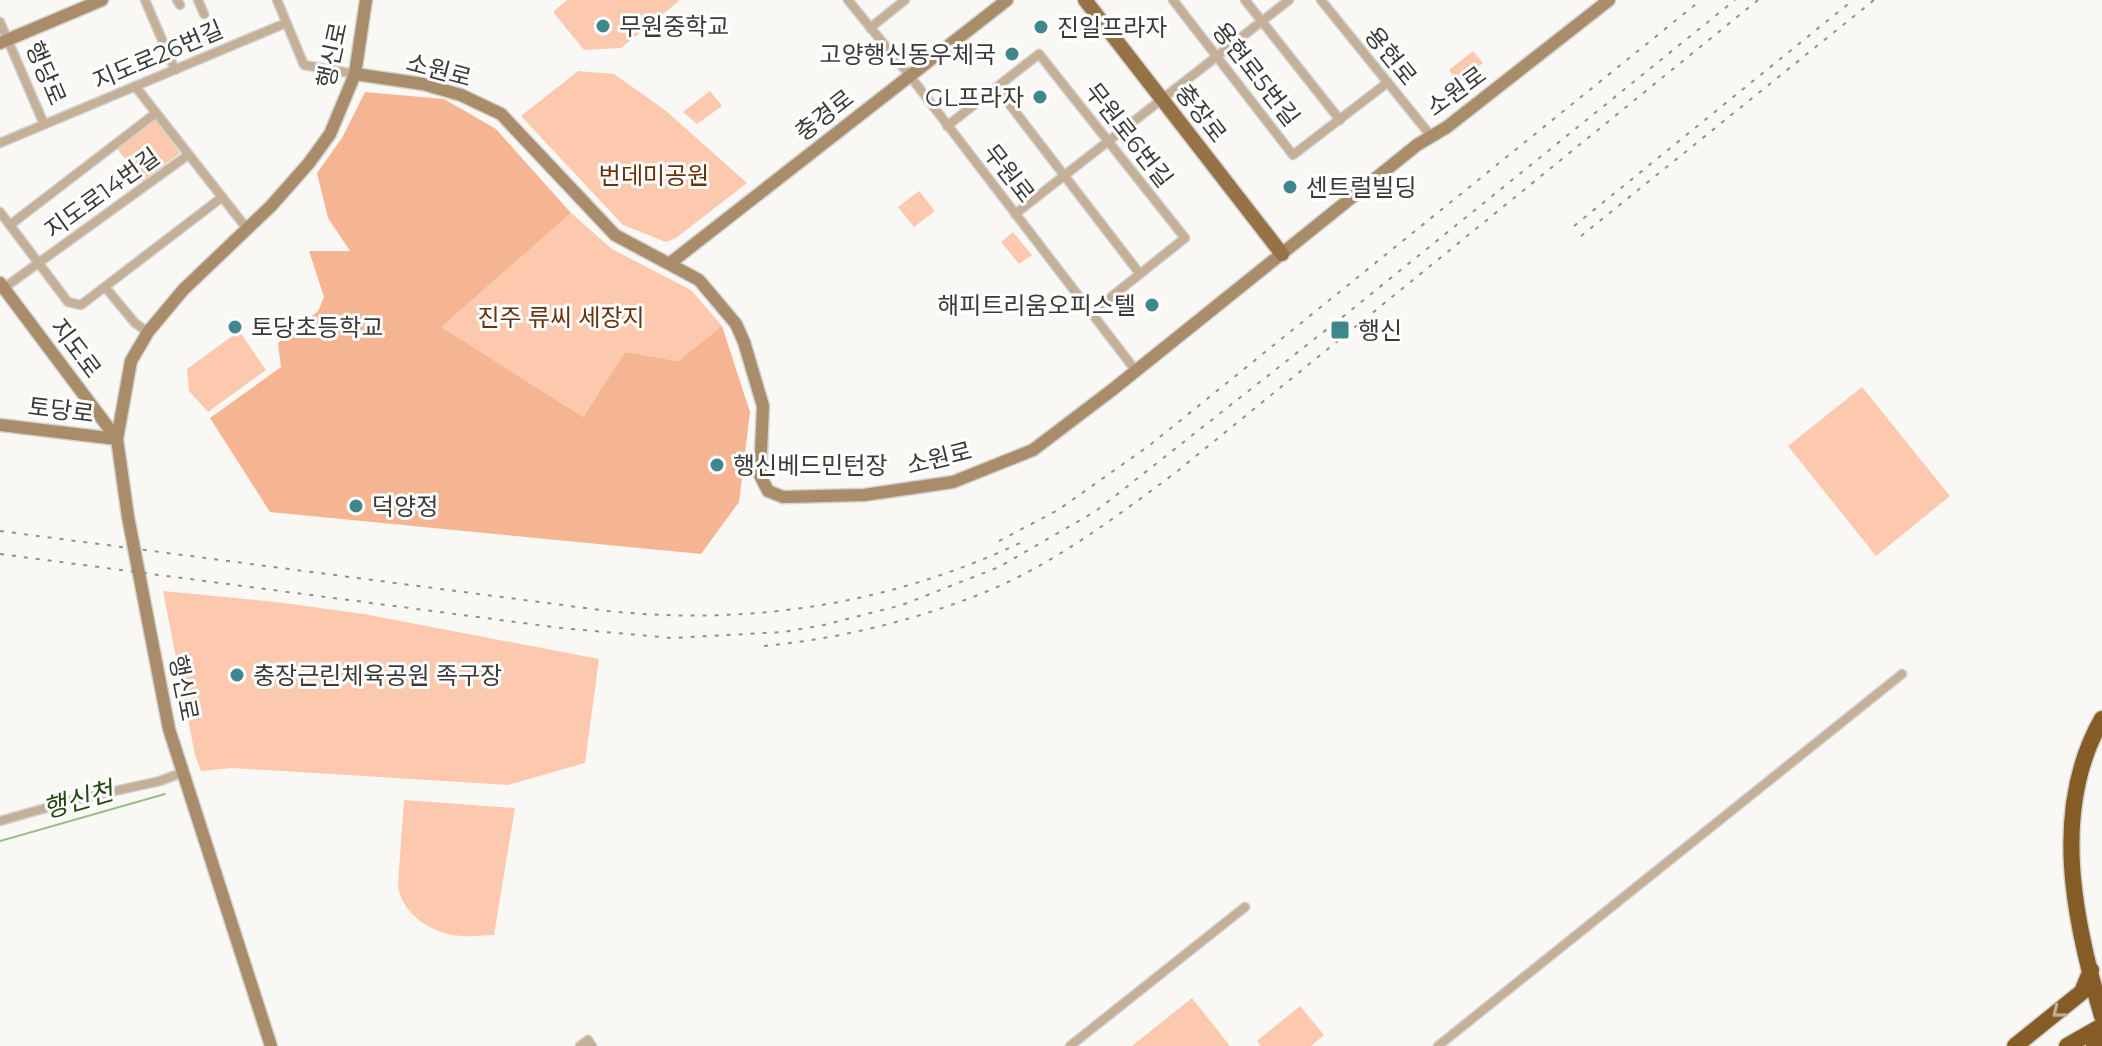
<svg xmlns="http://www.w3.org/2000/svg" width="2102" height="1046" font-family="Montserrat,'Noto Sans KR',sans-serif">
  <rect width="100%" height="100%" fill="#f9f8f4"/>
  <path fill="#fdc9ae" d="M567,0h111l1,1 -58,47 -37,2 -31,-38z
    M1473,51l10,12 -26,18 -8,-11z
    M578,71l36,3 51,36 82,73 -71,55 -10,4 -43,-17 -102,-109z
    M710,91l12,15 -25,18 -14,-12z
    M156,119l24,34 -38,29 -25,-34z
    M919,191l16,20 -21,16 -16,-20z
    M571,213l41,36 79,41 31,36 -44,35 -53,-9 -42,65 -143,-90z
    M1013,232l19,23 -13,9 -18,-22z
    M239,331l27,39 -58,42 -19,-21 -2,-22z
    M1862,387l88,109 -74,60 -88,-110z
    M163,591l113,11 88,12 235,45 -14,104 -77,22 -276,-17 -31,3 -6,-16z
    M404,800l111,8 -21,127c-10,0 -22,2 -32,1 -29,-1 -63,-23 -64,-53z
    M1192,998l38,48h-98z
    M1300,1006l24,29 -13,11h-50l-4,-5z"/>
  <path fill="#f5b592" d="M365,92l79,7 52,30 75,84 -130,114 142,90 42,-65 53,9 44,-35 28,86 -11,90 -38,52 -431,-42 -60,-94 71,-51 -3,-24 40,-32 6,-14 -15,-46h41l-22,-33 -11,-45 25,-35z"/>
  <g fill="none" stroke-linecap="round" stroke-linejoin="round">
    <path stroke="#98bf87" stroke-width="2" d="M0,841l165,-47"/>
    <defs>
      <path id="street" d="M145,0l30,70
        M177,0l3,5
        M198,0l6,14
        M277,0l27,65 51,9
        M848,0l62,76 226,295
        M1173,0l120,155 94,-72
        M1245,0l95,120
        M1321,0l110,136
        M0,22l44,102
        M870,28l35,-28
        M135,86l113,144
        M997,88l143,186
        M947,126l92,-72 146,184 -94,75
        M0,143l286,-120
        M0,212l68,90 13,3 140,-107
        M1015,214l274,-214
        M10,225l146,-112
        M105,287l30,36 13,9
        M1,290l187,-135
        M0,821l74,-21 86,-19 21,-8
        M580,1046l8,-6 4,6
        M1070,1046l175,-139
        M1438,1046l464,-372"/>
      <path id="secondary" d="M0,43l102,-43
        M355,74l68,10 38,11 40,19 114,121 84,45 37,44 8,18 19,64 -3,69 8,16 15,6 81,-2 89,-13 80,-32 79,-60 305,-245 30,-18 162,-127
        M669,264l338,-264
        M0,283l117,156
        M0,425l117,14
        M271,1046l-102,-317 -41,-212 -11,-78 14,-78 17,-29 35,-42 88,-84 38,-43 21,-29 25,-60 11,-74"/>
      <path id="primary" d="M1085,0l197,254"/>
      <path id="highway" d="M2102,719c-52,91 -28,202 0,297
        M2015,1046l67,-54 9,-22
        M2067,1046l35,-20
        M2094,1046l8,-5"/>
    </defs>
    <use href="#street" stroke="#d3d2ce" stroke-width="11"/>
    <use href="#secondary" stroke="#d3d2ce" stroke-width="15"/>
    <use href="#primary" stroke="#d3d2ce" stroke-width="17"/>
    <use href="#highway" stroke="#d3d2ce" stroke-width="19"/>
    <use href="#street" stroke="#c4af98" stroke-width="8"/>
    <use href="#secondary" stroke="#a98c69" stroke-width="12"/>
    <use href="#primary" stroke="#967247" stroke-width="14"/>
    <use href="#highway" stroke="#855c25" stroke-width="16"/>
    <path stroke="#91918e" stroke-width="2" stroke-dasharray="4 8" stroke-linecap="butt" d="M1574,226l279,-226
      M1581,236l293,-236
      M0,531l608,80c143,15 282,-7 412,-68
      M999,541l59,-31 92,-65 551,-445
      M0,554l561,74 111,10 111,-6 41,-7 78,-20 97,-38 97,-56 249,-196 390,-315
      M764,646c73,-7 145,-24 214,-51 72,-28 135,-76 197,-122l583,-473"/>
  </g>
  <defs><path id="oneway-chevron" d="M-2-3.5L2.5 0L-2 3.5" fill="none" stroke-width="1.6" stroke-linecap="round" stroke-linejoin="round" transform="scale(2)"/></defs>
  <use stroke="#c2ae92" href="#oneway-chevron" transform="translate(2058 1012) rotate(141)"/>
  <g fill="#40878d" stroke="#fff" stroke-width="3">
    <circle cx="603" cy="26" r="8"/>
    <circle cx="1041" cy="27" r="8"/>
    <circle cx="1012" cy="54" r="8"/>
    <circle cx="1040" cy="97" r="8"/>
    <circle cx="1290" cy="187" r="8"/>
    <circle cx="1152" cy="305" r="8"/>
    <circle cx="235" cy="327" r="8"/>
    <rect x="1330" y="320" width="20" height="20" rx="4"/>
    <circle cx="717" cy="465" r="8"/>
    <circle cx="356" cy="506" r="8"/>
    <circle cx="237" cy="675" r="8"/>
  </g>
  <g text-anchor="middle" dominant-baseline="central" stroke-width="6" stroke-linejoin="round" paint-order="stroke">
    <g font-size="24" fill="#3a3a38" stroke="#fff" text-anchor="start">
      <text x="619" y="26">무원중학교</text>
      <text x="1057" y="27">진일프라자</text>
      <text x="996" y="54" text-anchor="end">고양행신동우체국</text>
      <text x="1024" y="97" text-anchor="end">GL프라자</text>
      <text x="1306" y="187">센트럴빌딩</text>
      <text x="1136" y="305" text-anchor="end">해피트리움오피스텔</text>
      <text x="251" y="327">토당초등학교</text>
      <text x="1358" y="330">행신</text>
      <text x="733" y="465">행신베드민턴장</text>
      <text x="372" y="506">덕양정</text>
      <text x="253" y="675">충장근린체육공원 족구장</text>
    </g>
    <g font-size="24" fill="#3a3a38" stroke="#fff">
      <text transform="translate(158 55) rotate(-23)">지도로26번길</text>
      <text transform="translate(332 55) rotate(-78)">행신로</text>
      <text transform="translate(1391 56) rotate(51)">용현로</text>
      <text transform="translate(439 70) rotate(15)">소원로</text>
      <text transform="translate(46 73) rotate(67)">행당로</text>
      <text transform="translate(1256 74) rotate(52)">용현로5번길</text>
      <text transform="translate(1456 91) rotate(-36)">소원로</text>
      <text transform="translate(1201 113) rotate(52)">충장로</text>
      <text transform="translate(824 115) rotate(-38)">충경로</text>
      <text transform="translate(1129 135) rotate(52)">무원로6번길</text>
      <text transform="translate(1009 173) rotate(52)">무원로</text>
      <text transform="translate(102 193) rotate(-36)">지도로14번길</text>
      <text transform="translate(76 348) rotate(53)">지도로</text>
      <text transform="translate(61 410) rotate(7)">토당로</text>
      <text transform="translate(939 458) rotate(-14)">소원로</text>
      <text transform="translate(184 688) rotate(79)">행신로</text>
    </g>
    <g font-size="24" fill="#693009" stroke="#fff">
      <text x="654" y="175">번데미공원</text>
      <text x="561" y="317">진주 류씨 세장지</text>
    </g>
    <g font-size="26" font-style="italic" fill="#23480e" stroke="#fff">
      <text transform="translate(78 800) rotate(-16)">행신천</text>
    </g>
  </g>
</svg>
